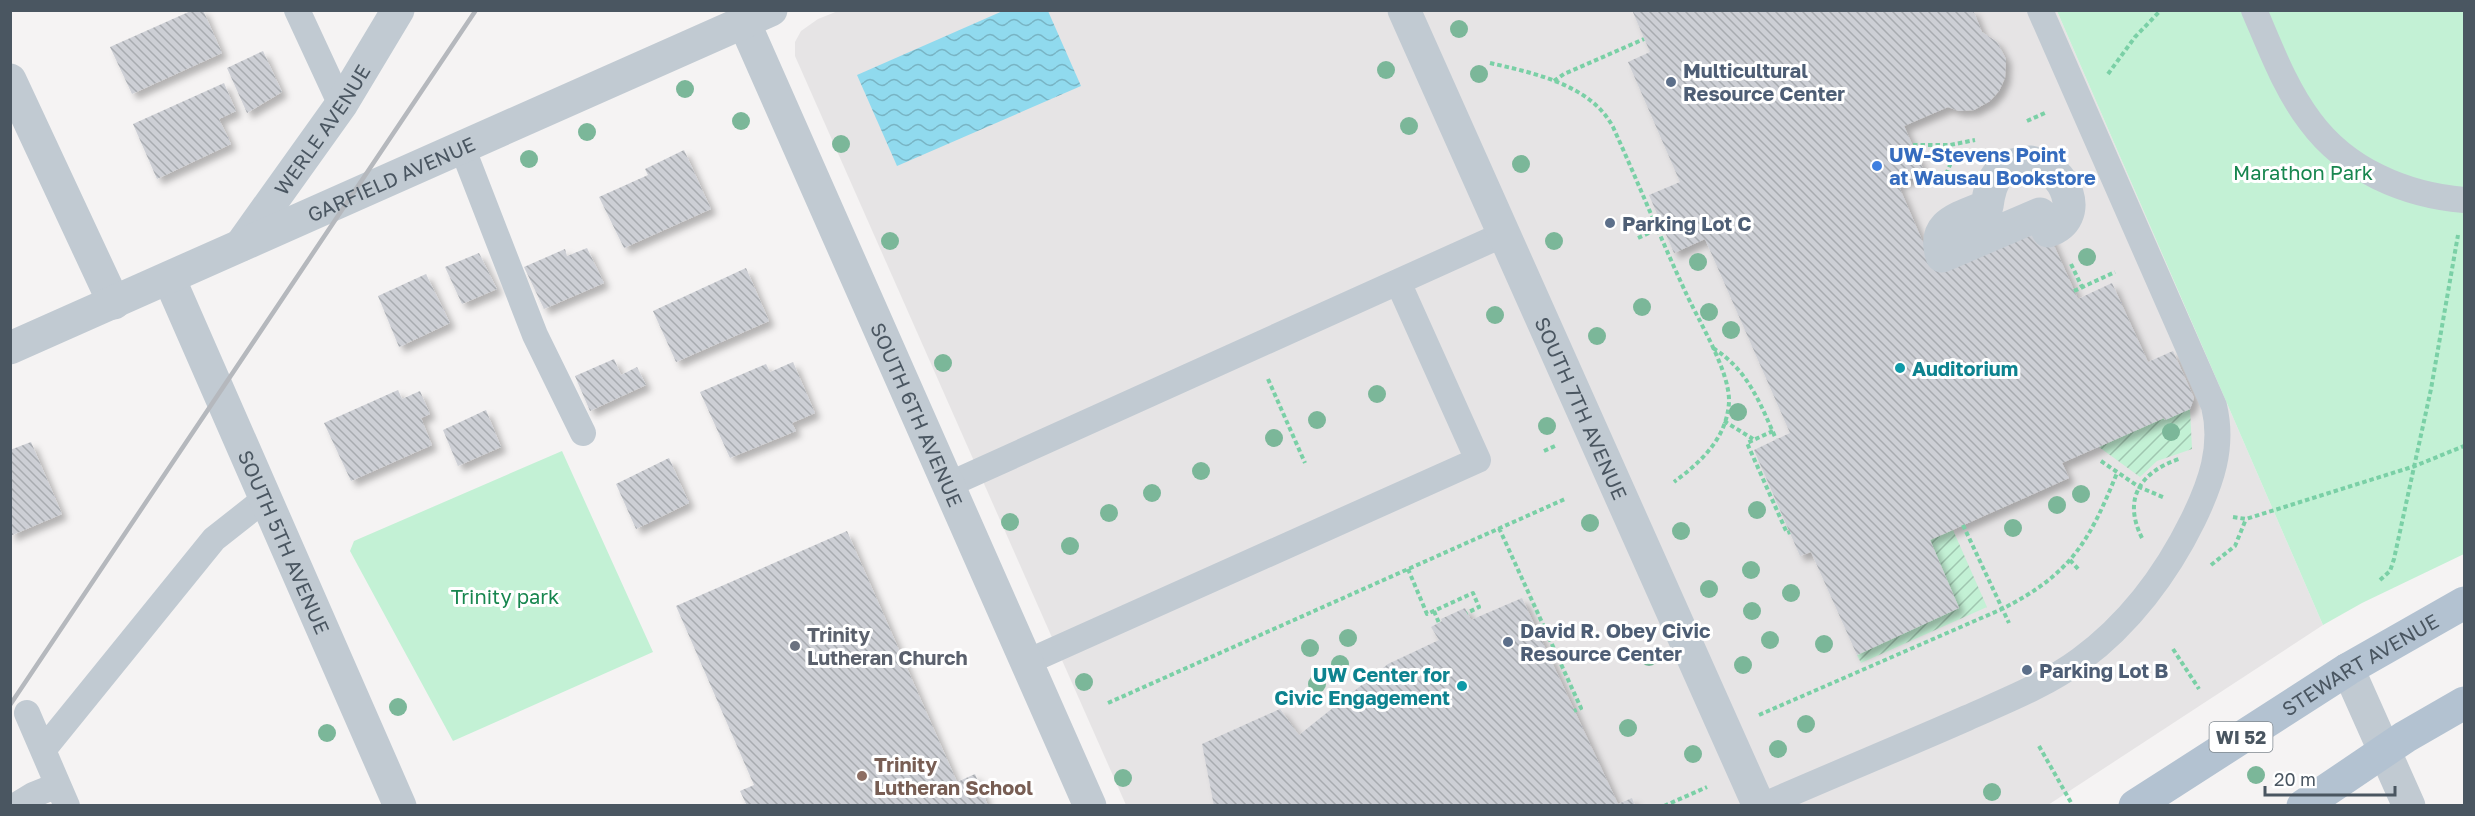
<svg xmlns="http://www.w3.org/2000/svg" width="2475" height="816" font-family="'Golos Text',sans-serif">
  <defs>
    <pattern id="garden-furrows" width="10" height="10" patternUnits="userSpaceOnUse" patternTransform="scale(1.5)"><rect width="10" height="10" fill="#c3f1d5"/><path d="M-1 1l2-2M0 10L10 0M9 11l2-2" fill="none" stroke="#a0c6b0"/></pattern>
    <pattern id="water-waves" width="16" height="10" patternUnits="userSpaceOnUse" patternTransform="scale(1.5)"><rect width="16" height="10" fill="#90daee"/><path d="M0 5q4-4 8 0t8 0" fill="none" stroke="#78b4c4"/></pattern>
    <pattern id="building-back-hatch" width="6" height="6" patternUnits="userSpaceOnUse" patternTransform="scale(1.5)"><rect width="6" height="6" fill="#cdcfd5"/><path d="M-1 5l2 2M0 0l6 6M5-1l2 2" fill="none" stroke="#a8abb0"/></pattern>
    <filter id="shadow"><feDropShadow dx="5.5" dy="5.5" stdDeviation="3" flood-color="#0004"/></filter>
  </defs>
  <rect width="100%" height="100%" fill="#f5f3f3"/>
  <path fill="#e6e4e5" d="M838,11h1219l266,614 -275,180h-922l-331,-749v-14l6,-11 17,-12z"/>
  <path fill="#c3f1d5" d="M2057,11h407v543l-102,49 -39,22z
    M562,451l91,201 -200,89 -103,-190 4,-10z"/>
  <path fill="url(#garden-furrows)" d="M2190,409l2,40 -35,12 -17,16 -41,-30 65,-29 1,2z
    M1953,530l34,77 -126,56 -4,-8 102,-47 -29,-68z"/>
  <path fill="url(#water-waves)" d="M1005,10l43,1 33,75 -184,80 -40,-91z"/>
  <path fill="url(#building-back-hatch)" filter="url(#shadow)" d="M193,10h10l19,43 -90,41 -22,-47z
    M1632,10h341l9,22 15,10 9,17 -1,19 -6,13 -9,10 -16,9 -15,1 -11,-4 -44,19 21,47 -27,11 33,77 109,-47 38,85 34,-16 36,79 25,-11 21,47 -4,11 -25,11 -1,-2 -102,45 7,15 -139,62 29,68 -102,47 -46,-103 -11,4 -46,-106 36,-17 -85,-194 -31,14 -25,-58 31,-13 -52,-120 22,-10z
    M263,51l19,41 -35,21 -20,-45z
    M224,83l12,28 -17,8 12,25 -74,35 -24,-55z
    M684,150l27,59 -87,39 -25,-51 49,-22 -3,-6z
    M587,248l17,35 -60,26 -20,-42 41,-18 2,7z
    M479,253l18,36 -35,15 -17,-37z
    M746,268l23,53 -93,41 -23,-51z
    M426,274l24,49 -51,24 -21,-51z
    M614,359l7,16 16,-8 9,18 -56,26 -15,-35z
    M793,362l22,51 -23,10 4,8 -66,27 -30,-66 66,-28 4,8z
    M398,390l4,9 18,-8 10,23 -9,4 11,27 -81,36 -27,-58z
    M486,410l15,37 -43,19 -15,-36z
    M31,442l31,72 -52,22v-86z
    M669,458l20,45 -53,26 -20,-45z
    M847,531l110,251 18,-8 13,32h-241l-7,-15 14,-6 -78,-179z
    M1522,598l96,206 14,-6 3,8h-421l-12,-62 78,-35 19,26 89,-71 51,-24 -8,-13 11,-6 -1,-2 24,-11 6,12z"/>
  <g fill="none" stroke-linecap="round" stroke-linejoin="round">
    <path stroke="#7ad0a6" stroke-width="4" stroke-dasharray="4.5 3" stroke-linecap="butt" d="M1490,63c44,10 101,22 123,64 25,55 47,110 72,164 13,29 45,80 44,111 -2,36 -28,60 -55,80
      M2108,74l27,-37 26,-27
      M1554,81l10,-7 80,-35
      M2027,121l20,-9
      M1913,145h37l25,-5
      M1943,181l7,-16v-20
      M1638,238l24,-11
      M2071,264l11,23
      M2074,291l41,-19
      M1713,348c35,22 47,55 63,91
      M1268,379l37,84
      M1724,421l29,18
      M1773,431l-26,12 40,90 3,-1
      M1544,451l11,-5
      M2101,461l38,26 26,11
      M2233,517l13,2 169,-53 49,-20
      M1963,525l46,98
      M1499,528l82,180 -7,3
      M2142,538c-20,-40 -1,-66 37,-79
      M2070,560l10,11
      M2211,565l24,-19 11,-27
      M1408,569l19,45 46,-21 6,14 -12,6
      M2380,580l10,-9 4,-12 37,-170 27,-154
      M1434,611l5,12
      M2173,649l26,40
      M1108,703l457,-204
      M1759,715l243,-106c69,-35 87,-67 115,-136
      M2039,746l34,60
      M1664,806l43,-19"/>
    <path stroke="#c1cad2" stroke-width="26" d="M297,10l44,95
      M2254,10c16,37 31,78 56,111 36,49 95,74 154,79
      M462,147l73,188 48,98
      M948,485l556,-251
      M1027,662l451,-202 -80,-178
      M27,713l40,93
      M43,750l171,-211 52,-41
      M15,806l18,-11 25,-10
      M1762,806c68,-30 137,-58 205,-88 38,-17 79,-33 113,-58 49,-36 87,-87 113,-140 18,-37 31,-73 21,-114l-174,-396"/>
    <g stroke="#c1cad2" stroke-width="33">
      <path id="s1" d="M1404,10l355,796"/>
      <path id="s2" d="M744,22l346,784"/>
      <path d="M10,80l104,223"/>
      <path d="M2031,162c35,5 56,57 17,69l-8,-17 -98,42c-11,-35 20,-38 45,-50 4,-30 13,-42 44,-44z"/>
      <path id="s3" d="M241,245l100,-140 57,-95"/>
      <path id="s4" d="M169,278l231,528"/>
      <path id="s5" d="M10,348l761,-338"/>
      <path d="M2348,669l61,137"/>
    </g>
    <g stroke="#b3c2d1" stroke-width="33">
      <path id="s6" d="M2135,806l213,-137 116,-66"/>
      <path d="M2303,806l102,-69 59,-34"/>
    </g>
    <path stroke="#b5b8bd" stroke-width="4.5" d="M10,705l466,-695"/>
  </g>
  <g fill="#7bb799">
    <circle cx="1459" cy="29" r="9"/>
    <circle cx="1386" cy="70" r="9"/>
    <circle cx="1479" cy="74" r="9"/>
    <circle cx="685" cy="89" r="9"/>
    <circle cx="741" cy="121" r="9"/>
    <circle cx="1409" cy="126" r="9"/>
    <circle cx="587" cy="132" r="9"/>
    <circle cx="841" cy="144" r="9"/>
    <circle cx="529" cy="159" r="9"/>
    <circle cx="1521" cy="164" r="9"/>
    <circle cx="890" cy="241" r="9"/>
    <circle cx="1554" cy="241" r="9"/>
    <circle cx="2087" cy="257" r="9"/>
    <circle cx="1698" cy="262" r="9"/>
    <circle cx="1642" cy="307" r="9"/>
    <circle cx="1709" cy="312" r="9"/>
    <circle cx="1495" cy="315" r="9"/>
    <circle cx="1731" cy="330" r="9"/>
    <circle cx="1597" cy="336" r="9"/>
    <circle cx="943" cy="363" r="9"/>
    <circle cx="1377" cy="394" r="9"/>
    <circle cx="1738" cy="412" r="9"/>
    <circle cx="1317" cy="420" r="9"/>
    <circle cx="1547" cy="426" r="9"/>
    <circle cx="2171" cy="432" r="9"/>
    <circle cx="1274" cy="438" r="9"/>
    <circle cx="1201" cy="471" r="9"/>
    <circle cx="1152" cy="493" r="9"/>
    <circle cx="2081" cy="494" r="9"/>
    <circle cx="2057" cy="505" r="9"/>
    <circle cx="1757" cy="510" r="9"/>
    <circle cx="1109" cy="513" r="9"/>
    <circle cx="1010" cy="522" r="9"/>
    <circle cx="1590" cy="523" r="9"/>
    <circle cx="2013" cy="528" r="9"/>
    <circle cx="1681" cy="531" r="9"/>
    <circle cx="1070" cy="546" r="9"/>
    <circle cx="1751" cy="570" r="9"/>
    <circle cx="1709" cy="589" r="9"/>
    <circle cx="1791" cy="593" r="9"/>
    <circle cx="1752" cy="611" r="9"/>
    <circle cx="1348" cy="638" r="9"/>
    <circle cx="1770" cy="640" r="9"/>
    <circle cx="1824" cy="644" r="9"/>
    <circle cx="1310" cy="648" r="9"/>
    <circle cx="1649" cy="657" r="9"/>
    <circle cx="1340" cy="664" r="9"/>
    <circle cx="1743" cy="665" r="9"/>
    <circle cx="1084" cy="682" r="9"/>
    <circle cx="1317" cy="684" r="9"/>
    <circle cx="398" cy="707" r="9"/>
    <circle cx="1806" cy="724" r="9"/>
    <circle cx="1628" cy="728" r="9"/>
    <circle cx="327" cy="733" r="9"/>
    <circle cx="1778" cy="749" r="9"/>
    <circle cx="1693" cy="754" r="9"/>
    <circle cx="2256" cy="775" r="9"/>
    <circle cx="1123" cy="778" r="9"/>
    <circle cx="1992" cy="792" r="9"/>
  </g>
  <g fill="#5c6f8a" stroke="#fff" stroke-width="2">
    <circle cx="1671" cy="82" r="6"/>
    <circle cx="1610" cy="223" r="6"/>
    <circle cx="1508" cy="642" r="6"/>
    <circle cx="2027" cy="670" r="6"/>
  </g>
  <circle fill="#3f7fe0" stroke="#fff" stroke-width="2" cx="1877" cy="166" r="6"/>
  <g fill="#0f9aa8" stroke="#fff" stroke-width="2">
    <circle cx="1900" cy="368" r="6"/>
    <circle cx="1462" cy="686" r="6"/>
  </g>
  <circle fill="#6b7280" stroke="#fff" stroke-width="2" cx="795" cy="646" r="6"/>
  <circle fill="#8d6e63" stroke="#fff" stroke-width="2" cx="862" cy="776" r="6"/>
  <g text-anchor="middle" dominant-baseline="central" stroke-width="6" stroke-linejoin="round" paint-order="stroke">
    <rect fill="#fff" stroke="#808990" stroke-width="1.5" x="2209.5" y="722" width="63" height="30" rx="4.5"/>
    <g font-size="18" font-weight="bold" fill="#4a5661">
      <text x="2241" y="737">WI 52</text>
    </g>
    <g font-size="20" font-weight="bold" fill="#4e5e75" stroke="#fff" text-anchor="start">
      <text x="1683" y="70">Multicultural<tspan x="1683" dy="23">Resource Center</tspan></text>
      <text x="1622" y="223">Parking Lot C</text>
      <text x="1520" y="630">David R. Obey Civic<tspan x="1520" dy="23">Resource Center</tspan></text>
      <text x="2039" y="670">Parking Lot B</text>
    </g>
    <g font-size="20" fill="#4a5661" stroke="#fff">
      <text stroke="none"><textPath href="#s3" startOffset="141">WERLE AVENUE</textPath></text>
      <text stroke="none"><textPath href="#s5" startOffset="417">GARFIELD AVENUE</textPath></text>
      <text stroke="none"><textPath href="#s1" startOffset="436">SOUTH 7TH AVENUE</textPath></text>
      <text stroke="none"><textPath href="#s2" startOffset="429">SOUTH 6TH AVENUE</textPath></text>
      <text stroke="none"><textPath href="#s4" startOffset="288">SOUTH 5TH AVENUE</textPath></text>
      <text stroke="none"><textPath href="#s6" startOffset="266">STEWART AVENUE</textPath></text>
    </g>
    <g font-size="20" font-weight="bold" fill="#366cbe" stroke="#fff" text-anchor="start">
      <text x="1889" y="154">UW-Stevens Point<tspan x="1889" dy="23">at Wausau Bookstore</tspan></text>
    </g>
    <g font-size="20" fill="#17864f" stroke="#fff">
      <text x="2303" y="172">Marathon Park</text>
      <text x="505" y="596">Trinity park</text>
    </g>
    <g font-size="20" font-weight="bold" fill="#0d838f" stroke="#fff" text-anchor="start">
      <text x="1912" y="368">Auditorium</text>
      <text x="1450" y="674" text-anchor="end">UW Center for<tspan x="1450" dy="23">Civic Engagement</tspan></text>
    </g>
    <g font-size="20" font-weight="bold" fill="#5b616d" stroke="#fff" text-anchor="start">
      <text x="807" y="634">Trinity<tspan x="807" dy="23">Lutheran Church</tspan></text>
    </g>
    <g font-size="20" font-weight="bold" fill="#785e54" stroke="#fff" text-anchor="start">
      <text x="874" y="764">Trinity<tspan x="874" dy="23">Lutheran School</tspan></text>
    </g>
  </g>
  <rect width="2475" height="816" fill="none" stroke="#4a5661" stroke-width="24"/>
  <path d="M2265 786v9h130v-9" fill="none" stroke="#4a5661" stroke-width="3"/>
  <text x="2274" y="786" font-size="18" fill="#4a5661" stroke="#ffffff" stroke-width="4.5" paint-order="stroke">20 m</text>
</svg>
